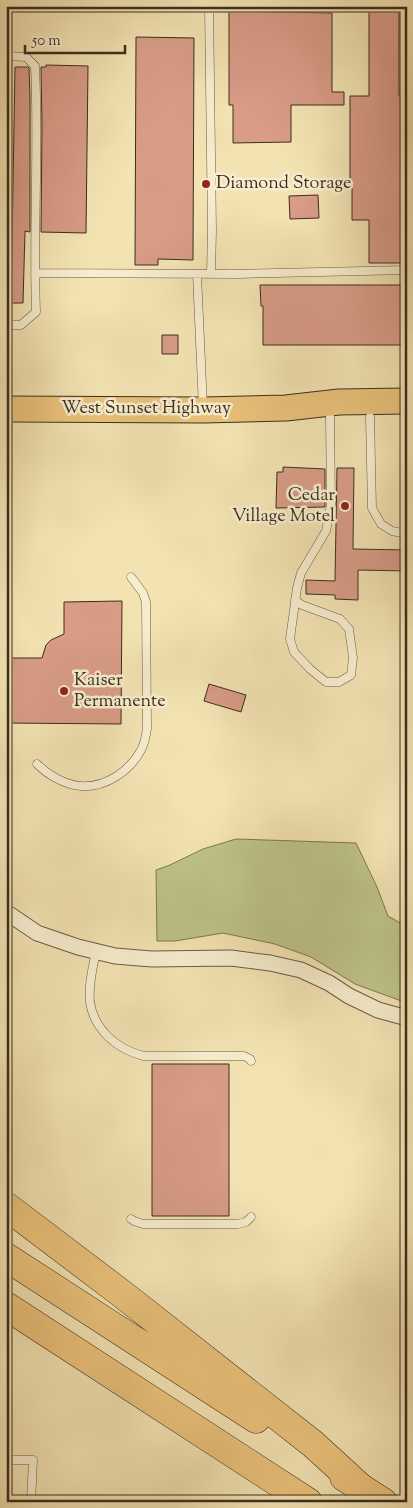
<svg xmlns="http://www.w3.org/2000/svg" width="413" height="1508" font-family="'Sorts Mill Goudy',serif">
  <rect width="100%" height="100%" fill="#f3e3b3"/>
  <filter id="stains"><feTurbulence type="fractalNoise" baseFrequency=".004" numOctaves="4"/><feColorMatrix values="0 0 0 0 .2 0 0 0 0 .09 0 0 0 0 .02 0 0 0 .5 -.17"/></filter>
  <radialGradient id="worn" r=".72"><stop offset=".6" stop-color="#630" stop-opacity="0"/><stop offset="1" stop-color="#630" stop-opacity=".3"/></radialGradient>
  <path fill="#bec38a" stroke="#7c7854" d="M236,839l120,4 21,44 11,29 16,9 3,-1v79l-52,-19 -44,-27 -36,-13 -52,-11 -48,8h-18l-1,-71 14,-5 33,-16z"/>
  <path fill="#d89c87" stroke="#3b2e1f" d="M369,6h30v90h3v98h5v69h-38v-43h-17v-40h-2v-84h19z
    M229,11l103,2v79h12v13h-53v37l-58,1v-38h-4z
    M136,37l58,1 -1,222 -35,-1v6h-23z
    M46,65l42,1 -2,167 -45,-1 1,-105 -1,-60h5z
    M15,67h13l1,1 1,29v135l-5,-1 -2,72h-12z
    M318,195l1,23 -29,1 -1,-23z
    M260,285h147v60h-144v-39h-2z
    M162,335h16v19h-16z
    M283,467l42,2v38l-49,1 1,-36h6z
    M337,468h17l-1,81 54,1v21l-49,-1v30l-23,-1v-4l-29,-1v-14l29,1z
    M122,601l-1,123 -115,-1v-65h36l4,-13 5,-5 13,-6v-32z
    M209,684l37,11 -5,17 -37,-11z
    M152,1064h77v152h-77z"/>
  <g fill="none" stroke-linecap="round" stroke-linejoin="round">
    <defs>
      <path id="service" d="M209,6l3,224 -1,44
        M6,56l20,1 9,9c4,82 -2,164 1,246l-15,13h-15
        M35,273l203,1 169,-4
        M197,274l6,133
        M370,417l2,91 9,16 11,7 15,3
        M295,600l7,5 38,14 9,10 4,29 -2,17 -12,7h-13l-16,-13 -16,-17 -4,-13 7,-51 4,-15 25,-42 5,-26 -1,-89
        M37,764c11,11 28,21 44,22 24,2 49,-15 60,-36 4,-7 5,-14 6,-22l-1,-126 -3,-9 -12,-16
        M96,951c-3,16 -8,34 -6,51 4,28 28,48 54,54h100l6,3 1,2
        M131,1219l3,2 9,3h95l8,-2 5,-5
        M6,1460h27l-2,42"/>
      <path id="minor" d="M6,912l31,21 41,14 37,9 37,3 79,-1 39,5 31,7 28,13 20,13 29,14 29,8"/>
      <path id="primary" d="M6,409l197,1 83,-2 53,-6 68,-1"/>
      <path id="motorway" d="M6,1206l120,91 187,147 47,43
        M6,1257l250,162
        M6,1306l302,196
        M344,1477l39,25"/>
    </defs>
    <use href="#service" stroke="#695b44" stroke-width="9"/>
    <use href="#minor" stroke="#695b44" stroke-width="17"/>
    <use href="#primary" stroke="#3b2e1f" stroke-width="27"/>
    <use href="#motorway" stroke="#3b2e1f" stroke-width="29"/>
    <use href="#service" stroke="#f7edce" stroke-width="8"/>
    <use href="#minor" stroke="#f7edce" stroke-width="15"/>
    <use href="#primary" stroke="#eac27a" stroke-width="25"/>
    <use href="#motorway" stroke="#eac27a" stroke-width="28"/>
  </g>
  <g fill="#8f2418" stroke="#f7edce" stroke-width="2">
    <circle cx="206" cy="184" r="5"/>
    <circle cx="345" cy="506" r="5"/>
    <circle cx="64" cy="691" r="5"/>
  </g>
  <g text-anchor="middle" dominant-baseline="central" stroke-width="5" stroke-linejoin="round" paint-order="stroke">
    <g font-size="18" fill="#3b2e1f" stroke="#f7edce" text-anchor="start">
      <text x="216" y="184">Diamond Storage</text>
      <text x="335" y="496" text-anchor="end">Cedar<tspan x="335" dy="21">Village Motel</tspan></text>
      <text x="74" y="681">Kaiser<tspan x="74" dy="21">Permanente</tspan></text>
    </g>
    <g font-size="18" fill="#3b2e1f" stroke="#f7edce">
      <text x="146" y="409">West Sunset Highway</text>
    </g>
  </g>
  <rect width="413" height="1508" fill="none" stroke="#f3e3b3" stroke-width="25"/>
  <rect x="8" y="8" width="398" height="1493" fill="none" stroke="#3b2e1f" stroke-width="2.5"/>
  <rect x="12" y="12" width="388" height="1483" fill="none" stroke="#3b2e1f"/>
  <path d="M25 45v8h100v-8" fill="none" stroke="#3b2e1f" stroke-width="2.5"/>
  <text x="32" y="45" font-size="15" fill="#3b2e1f" stroke="#f7edce" stroke-width="4" paint-order="stroke">50 m</text>
  <rect width="100%" height="100%" filter="url(#stains)"/>
  <rect width="100%" height="100%" fill="url(#worn)"/>
</svg>
